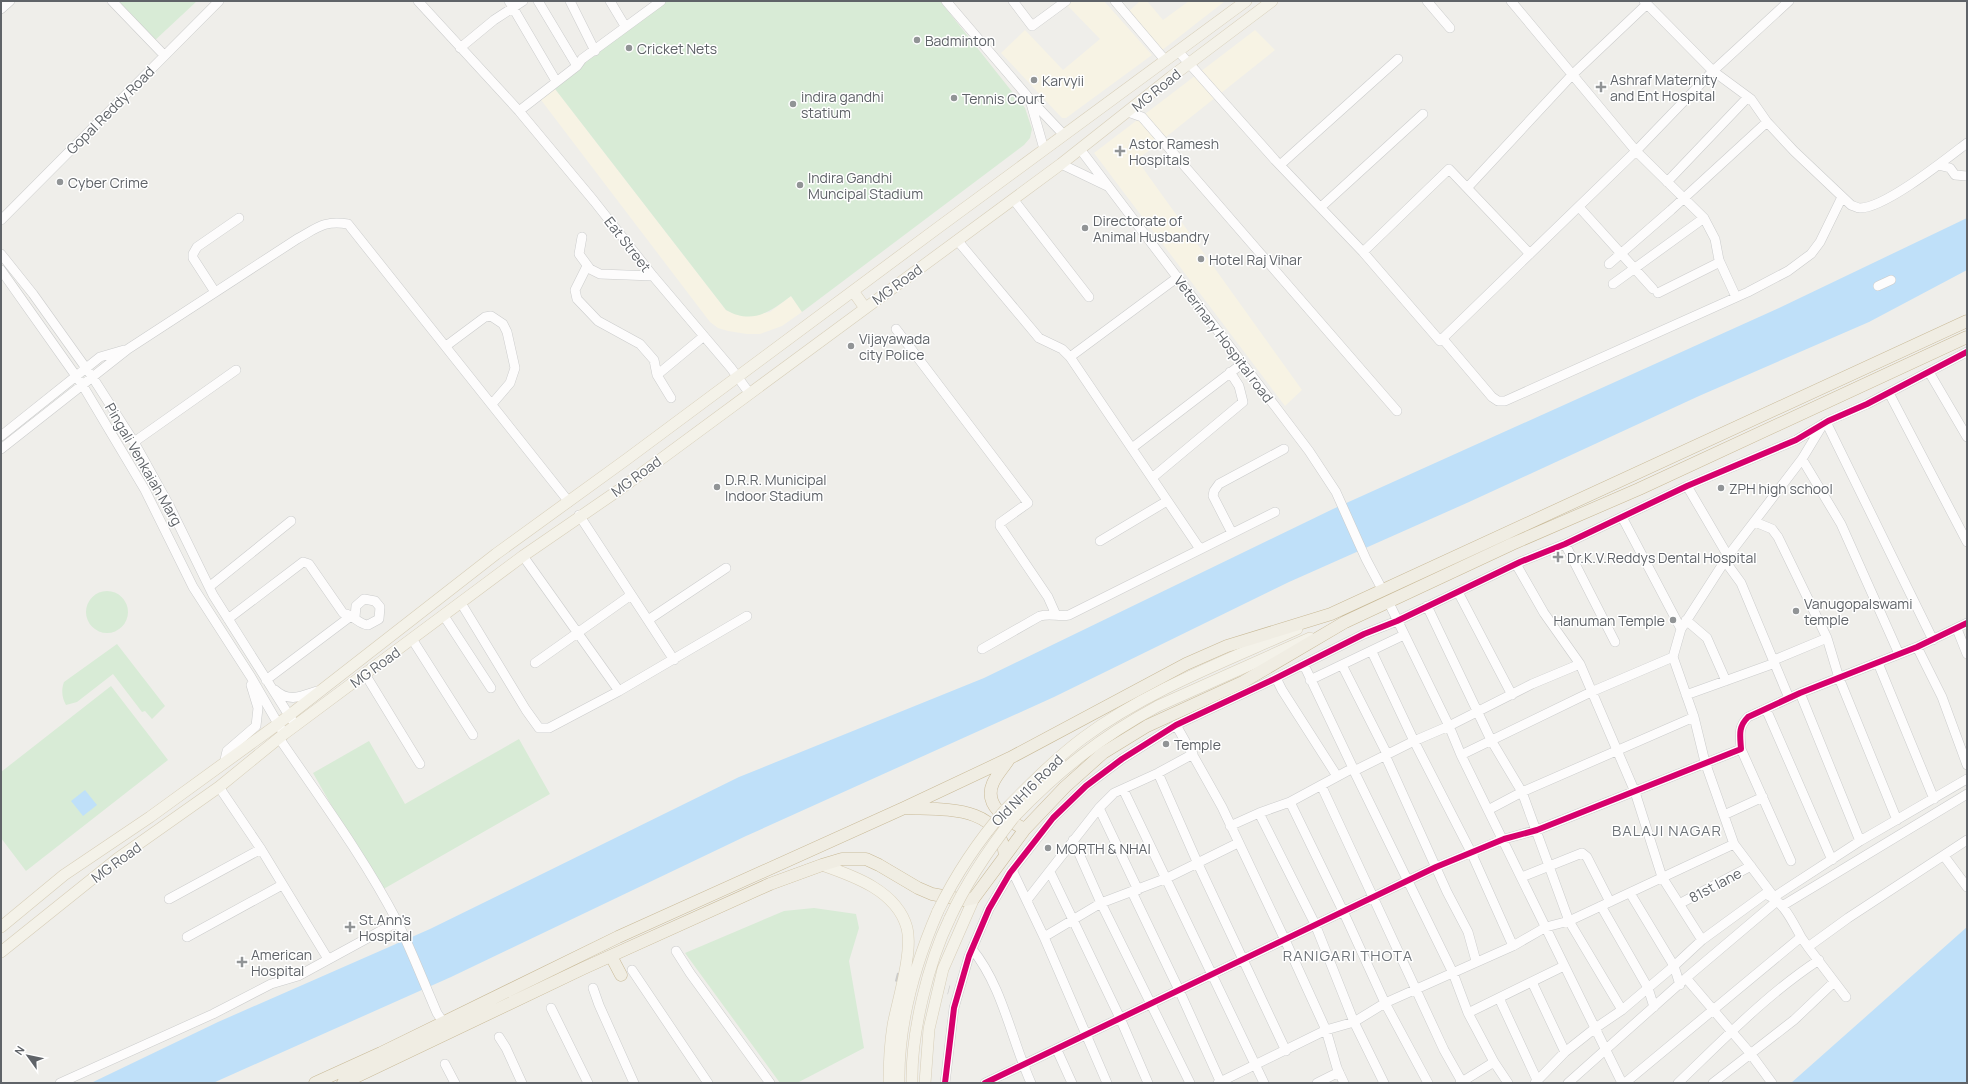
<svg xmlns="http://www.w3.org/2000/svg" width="1968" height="1084" font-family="Manrope,sans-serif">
  <rect width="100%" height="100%" fill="#efeeea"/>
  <path fill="#f7f3e4" d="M1071,1h33l48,54 -86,63h-4l-61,-65 24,-23 38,40 37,-31 -33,-34z
    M1140,1h7l16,19 26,-19h36l-64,50 -33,-39z
    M1255,30l20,20 -138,110 165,230 -17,16 -191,-253z
    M552,85l174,225 6,3 16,3 22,-4 21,-16 11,16 -20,14 -22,8h-13l-19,-3 -10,-3 -8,-6 -172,-226z"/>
  <path fill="#d8ebd6" d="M107,1h90l-45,42z
    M663,1h277l85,107 7,21 -2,9 -6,7 -222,167 -11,-16c-21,16 -39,29 -65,14l-174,-225z
    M86 612a21 21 0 1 1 42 0a21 21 0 1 1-42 0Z
    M117,644l48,62 -13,13 -7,-8 -3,1 -29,-38 -36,28 -11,3c-4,-7 -5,-15 -2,-23z
    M111,686l57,74 -142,111 -25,-33v-66z
    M519,739l31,55 -170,97 -67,-118 56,-32 36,63z
    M814,908l42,6 3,14 -10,33 15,87 -67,35h-17l-95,-130 99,-42z"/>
  <path fill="#bfe0f9" d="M1967,218v52l-98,52 -170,74 -230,106 -180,80 -235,115 -308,139 -295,141 -238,106h-122l127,-61 212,-93 309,-152 245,-99 349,-169 446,-201z
    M85,790l12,15 -14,11 -12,-15z
    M1967,927v156h-176z"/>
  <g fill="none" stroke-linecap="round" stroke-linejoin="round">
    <path stroke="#cbcbca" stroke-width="9" stroke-dasharray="9 4.5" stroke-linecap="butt" d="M896,977l53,13"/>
    <defs>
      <path id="minor" d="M112,1l52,54
        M418,1l101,110 75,90 59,75 78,92 19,26
        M509,1l47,80
        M538,1l39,65
        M570,1l25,50
        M610,1l15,25
        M946,1l83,97 35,37
        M1013,1l19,25 34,-25
        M1115,1l50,59
        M1427,1l23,27
        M1511,1l125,150 68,67 11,21 4,21 17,37
        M1644,1l69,70 38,28 16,23 27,29 57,54c3,1 6,3 9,3 25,0 86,-49 107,-65
        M1,9l9,-8
        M460,48l34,-28 29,-19
        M1178,51l97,109 88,92 77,89 196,-190 77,-80 76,-70
        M1030,100l14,49
        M519,111l58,-45 5,-7 79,-58
        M1128,112l14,5 255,294
        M1080,149l229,302 27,41 30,67 17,32
        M1061,164l46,22
        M1280,165l118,-106
        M1938,165l12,3 5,7 12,1
        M1667,182l81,-85
        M1468,187l104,-112 75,-71
        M1013,199l76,98
        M1321,207l102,-93
        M1579,207l74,82
        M1,220l218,-219
        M582,237l-3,17 11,15 10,5 53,2
        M957,240l82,98 23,11 8,8 130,192
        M1363,252l86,-83 81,85
        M1,254l32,40 60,84 41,64 36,65 43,88 79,125
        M1609,264l62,-54 96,-88
        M587,266l-12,24 2,9 21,22 42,23 14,16 3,15 14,23
        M1,270l82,116 62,104 48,97 58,90 33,57
        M1613,284l91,-66
        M1878,286l13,-6
        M215,292l-22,-34v-4l4,-7 42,-29
        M1658,293l62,-31
        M896,329l132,174 -28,20v3l48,71 8,18
        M1442,338l50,59 6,4h7l243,-109 40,-21 23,-17 9,-12 22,-45
        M446,346l39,-29 6,-1 12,8 4,8 8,36 -5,15 -18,21
        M1070,357l108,-80
        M1929,372l38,65
        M657,375l47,-39
        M1889,393l78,149
        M1826,422l107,218
        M1822,426l-20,33 -74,97 -47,73 -8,28 21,60 11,45 29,82 40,53 86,-56 107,-62
        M1,436l99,-79 24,-7
        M134,442l102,-72
        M1132,448l111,-85
        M1,449l127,-100 169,-110c20,-11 27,-19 51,-15l221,278
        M1802,459l39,65 58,130
        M1152,478l91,-76 -4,-16 -9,-14
        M1687,486l41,70
        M579,515l95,145
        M1622,517l59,112
        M1755,522l17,7 6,8 49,101 12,40 58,142
        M1232,533l-19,-37 1,-5 5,-7 65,-35
        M1100,541l67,-40
        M1565,544l50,98
        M523,556l96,135
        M1725,561l16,22 48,115
        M1516,564l28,49 36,51 55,128 27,85 40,63
        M209,587l82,-66
        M1458,592l54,103
        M461,603l65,107 13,18h10l70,-37 128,-75
        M1389,603l60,123 12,29 130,-63 82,-35
        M1427,606l64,134 31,52 47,129 53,89
        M444,616l47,72
        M228,619l75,-57 6,2 34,49c11,2 15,11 25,12l11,-6 1,-12 -5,-6 -11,-2 -8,7 -1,11
        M648,620l78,-52
        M1686,620l21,18 19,43
        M1957,629l10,25
        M412,639l61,96
        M1917,647l25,50 25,68
        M982,649l58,-33c10,-3 19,1 29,-1l206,-103
        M1372,652l42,89 57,111 42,94
        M1774,660l53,-22
        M535,663l96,-68
        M1878,663l56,136
        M1304,665l49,103
        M1342,665l45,89
        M365,674l55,90
        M1276,678l6,12 55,86
        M266,680l85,-64
        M1310,680l94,-45
        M275,690c14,13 27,6 42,1
        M1800,693l60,148
        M1686,695l89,-32
        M1766,709l66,151
        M1176,725l46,82 63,133 41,90 11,38 7,15
        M279,738c41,60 86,121 119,185 14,29 26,60 39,90l6,9
        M1741,749l50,112
        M1385,755l62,137 21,40 8,29
        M1461,755l161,328
        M224,764l3,-13 29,-25 2,-18 -7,-23
        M1158,773l40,91 88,187
        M1321,785l123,265 18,32
        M219,787l42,62 67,110
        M1123,789l141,294
        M1290,802l53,109 42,92 43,80
        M1099,808l39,82
        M1488,810l34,-18 172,-75
        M1259,813l56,111 39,98 30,61
        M1724,815l39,-18
        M1230,826l29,-13 31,-11 63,-34 1,3
        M1073,840l28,63 89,180
        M1944,856l23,31
        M1012,870l32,67 63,146
        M1050,872l70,146 28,65
        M1522,877l60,-24 5,4 23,45
        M1132,892l47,98 42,93
        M1630,893l44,73 6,19
        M169,899l92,-50
        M1027,900l72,-92 15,-15 44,-20 35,-19
        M1679,904l72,-38
        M1601,906l47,82 6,19
        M1782,906l185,-112
        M187,937l95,-52
        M1044,937l57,-34 66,-25 71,-35
        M1808,947l38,50
        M972,949c31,38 39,90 59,134
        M676,951l14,22 80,110
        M632,970l76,113
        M1686,978l64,75 22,30
        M1532,982l33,70
        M593,988l6,17 35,78
        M1499,998l38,82
        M551,1008l37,75
        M1468,1013l96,-47
        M499,1037l7,11 16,35
        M1057,1050l15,33
        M445,1064l10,19
        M60,1083l153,-69 58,-30 27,-8 99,-54
        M945,1083l9,-75 15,-52 20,-47 21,-36 43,-55 33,-32 36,-27 54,-34 94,-44 94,-47 33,-13 123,-59 45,-18 122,-58 109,-46 32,-19 39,-17 100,-52
        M985,1083l451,-216 68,-28 33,-9 204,-81c-1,-14 -3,-22 7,-32l52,-24 117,-46 50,-24
        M1218,1083l108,-53 28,-8 31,-19 128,-57 33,-19 23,-6 165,-77
        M1317,1083l22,-11
        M1460,1083l34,-21
        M1508,1083l-14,-21 -26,-49 -15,-40 -99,-202 60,-30 35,-15 83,-42 48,-20
        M1535,1083l30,-31 29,-23 28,-19 52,-44 28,-26 63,-46c18,6 27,27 36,43
        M1568,1083l118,-105 91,-77
        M1625,1083l176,-146 7,10 40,-29 119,-78
        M1678,1083c45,-43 89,-89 141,-123
        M1713,1083l81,-63 40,-38"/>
      <path id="major" d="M853,291l12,17
        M1005,810c25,-26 50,-51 78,-72 63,-47 143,-77 214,-109
        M1014,817c44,-46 88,-81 144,-111l152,-68
        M822,865c32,11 75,26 85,63 6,24 -9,71 -14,97 -3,19 -4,39 -4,58
        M1,927l63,-52 86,-58 128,-93 218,-170 131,-95 312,-232 307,-226
        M1,952l116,-93 102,-72 65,-53 239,-178 96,-66 442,-326 110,-87 101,-76
        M899,1083c-1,-58 16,-119 39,-172
        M912,1083c-1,-50 16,-120 38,-165
        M925,1083l4,-54 14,-60 31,-71"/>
      <path id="highway" d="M1009,759c-5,8 -12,15 -16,24 -10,22 14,38 32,46
        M905,808c39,2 95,-4 100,48
        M611,956l10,19
        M315,1083l66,-30 237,-116 286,-129 106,-50 176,-94 41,-18 104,-32 636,-293
        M343,1083l241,-115 186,-84 52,-19 20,-6h24l13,6 39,23 14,6 32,6 10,-2 51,-69 40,-42 38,-34 44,-27 96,-44 102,-60 167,-78 127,-55 328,-152"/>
    </defs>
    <use href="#minor" stroke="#cbcccc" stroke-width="10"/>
    <use href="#major" stroke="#d7ceb8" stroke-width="12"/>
    <use href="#highway" stroke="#c8b996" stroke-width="13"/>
    <use href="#minor" stroke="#fdfcfc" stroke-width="9"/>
    <use href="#major" stroke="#f4f2e9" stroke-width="11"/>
    <use href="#highway" stroke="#f0ede3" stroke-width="12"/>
    <defs>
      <path id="major-bridge" d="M938,911c18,-37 40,-70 67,-101
        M950,918c17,-37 39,-69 64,-101"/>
    </defs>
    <use href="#major-bridge" stroke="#d7ceb8" stroke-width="12" stroke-linecap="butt"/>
    <use href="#major-bridge" stroke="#f4f2e9" stroke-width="11"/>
    <defs>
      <path id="cycleway" d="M945,1083l9,-75 15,-52 20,-47 21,-36 43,-55 33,-32 36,-27 54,-34 94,-44 94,-47 33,-13 123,-59 45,-18 122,-58 109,-46 32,-19 39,-17 100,-52
        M985,1083l451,-216 68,-28 33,-9 204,-81c-1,-14 -3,-22 7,-32l52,-24 117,-46 50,-24"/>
    </defs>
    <use href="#cycleway" stroke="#fff" stroke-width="8"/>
    <use href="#cycleway" stroke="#d6006c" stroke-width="6"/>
  </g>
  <g fill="#919496" stroke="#fff" stroke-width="1.5">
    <circle cx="917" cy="40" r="4"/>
    <circle cx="629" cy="48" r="4"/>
    <circle cx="1034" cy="80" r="4"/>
    <path d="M1599 81h4v4h4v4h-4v4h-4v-4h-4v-4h4z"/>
    <circle cx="954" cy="98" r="4"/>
    <circle cx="793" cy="104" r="4"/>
    <path d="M1118 145h4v4h4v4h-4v4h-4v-4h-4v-4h4z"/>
    <circle cx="60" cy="182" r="4"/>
    <circle cx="800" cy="185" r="4"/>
    <circle cx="1085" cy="228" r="4"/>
    <circle cx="1201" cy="259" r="4"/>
    <circle cx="851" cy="346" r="4"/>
    <circle cx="717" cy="487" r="4"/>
    <circle cx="1721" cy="488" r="4"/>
    <path d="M1556 551h4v4h4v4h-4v4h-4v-4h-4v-4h4z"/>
    <circle cx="1796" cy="611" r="4"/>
    <circle cx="1673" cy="620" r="4"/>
    <circle cx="1166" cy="744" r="4"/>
    <circle cx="1048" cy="848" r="4"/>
    <path d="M348 921h4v4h4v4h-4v4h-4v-4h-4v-4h4z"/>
    <path d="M240 956h4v4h4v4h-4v4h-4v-4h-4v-4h4z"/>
  </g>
  <g text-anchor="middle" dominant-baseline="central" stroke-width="3" stroke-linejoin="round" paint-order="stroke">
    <g font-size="14" fill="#5f6368" stroke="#fff" text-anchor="start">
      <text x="925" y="40">Badminton</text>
      <text x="637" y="48">Cricket Nets</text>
      <text x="1610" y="79">Ashraf Maternity<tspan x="1610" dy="16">and Ent Hospital</tspan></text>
      <text x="1042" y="80">Karvyii</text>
      <text x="801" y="96">indira gandhi<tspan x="801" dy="16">statium</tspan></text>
      <text x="962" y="98">Tennis Court</text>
      <text x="1129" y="143">Astor Ramesh<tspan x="1129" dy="16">Hospitals</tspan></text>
      <text x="808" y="177">Indira Gandhi<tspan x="808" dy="16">Muncipal Stadium</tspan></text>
      <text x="68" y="182">Cyber Crime</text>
      <text x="1093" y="220">Directorate of<tspan x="1093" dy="16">Animal Husbandry</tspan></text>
      <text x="1209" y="259">Hotel Raj Vihar</text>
      <text x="859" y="338">Vijayawada<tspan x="859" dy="16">city Police</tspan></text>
      <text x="725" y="479">D.R.R. Municipal<tspan x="725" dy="16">Indoor Stadium</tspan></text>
      <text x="1729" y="488">ZPH high school</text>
      <text x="1567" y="557">Dr.K.V.Reddys Dental Hospital</text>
      <text x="1804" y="603">Vanugopalswami<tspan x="1804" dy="16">temple</tspan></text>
      <text x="1665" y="620" text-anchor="end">Hanuman Temple</text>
      <text x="1174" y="744">Temple</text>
      <text x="1056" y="848">MORTH &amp; NHAI</text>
      <text x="359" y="919">St.Ann's<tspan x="359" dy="16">Hospital</tspan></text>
      <text x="251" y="954">American<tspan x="251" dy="16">Hospital</tspan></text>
    </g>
    <g font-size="14" fill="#5f6368" stroke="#fff">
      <text transform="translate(1156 90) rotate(-39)">MG Road</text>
      <text transform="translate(110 110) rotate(-45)">Gopal Reddy Road</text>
      <text transform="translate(628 244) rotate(52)">Eat Street</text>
      <text transform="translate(897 284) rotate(-36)">MG Road</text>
      <text transform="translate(1224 339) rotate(53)">Veterinary Hospital road</text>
      <text transform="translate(144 464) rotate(60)">Pingali Venkaiah Marg</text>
      <text transform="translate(636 476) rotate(-36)">MG Road</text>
      <text transform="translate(375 667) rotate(-36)">MG Road</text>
      <text transform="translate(1027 790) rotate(-45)">Old NH16 Road</text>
      <text transform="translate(116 862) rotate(-36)">MG Road</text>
      <text transform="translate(1715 885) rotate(-28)">81st lane</text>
    </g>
    <g font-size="15" letter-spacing="1" fill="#70757a" stroke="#fff">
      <text x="1667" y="830">BALAJI NAGAR</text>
      <text x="1348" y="955">RANIGARI THOTA</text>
    </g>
  </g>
  <rect width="1968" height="1084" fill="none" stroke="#5f6368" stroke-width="4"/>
  <g transform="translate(28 1056) rotate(303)" stroke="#ffffff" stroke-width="3" paint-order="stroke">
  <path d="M0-3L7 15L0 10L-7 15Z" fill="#5f6368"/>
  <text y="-6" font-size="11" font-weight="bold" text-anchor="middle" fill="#5f6368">N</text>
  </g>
</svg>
